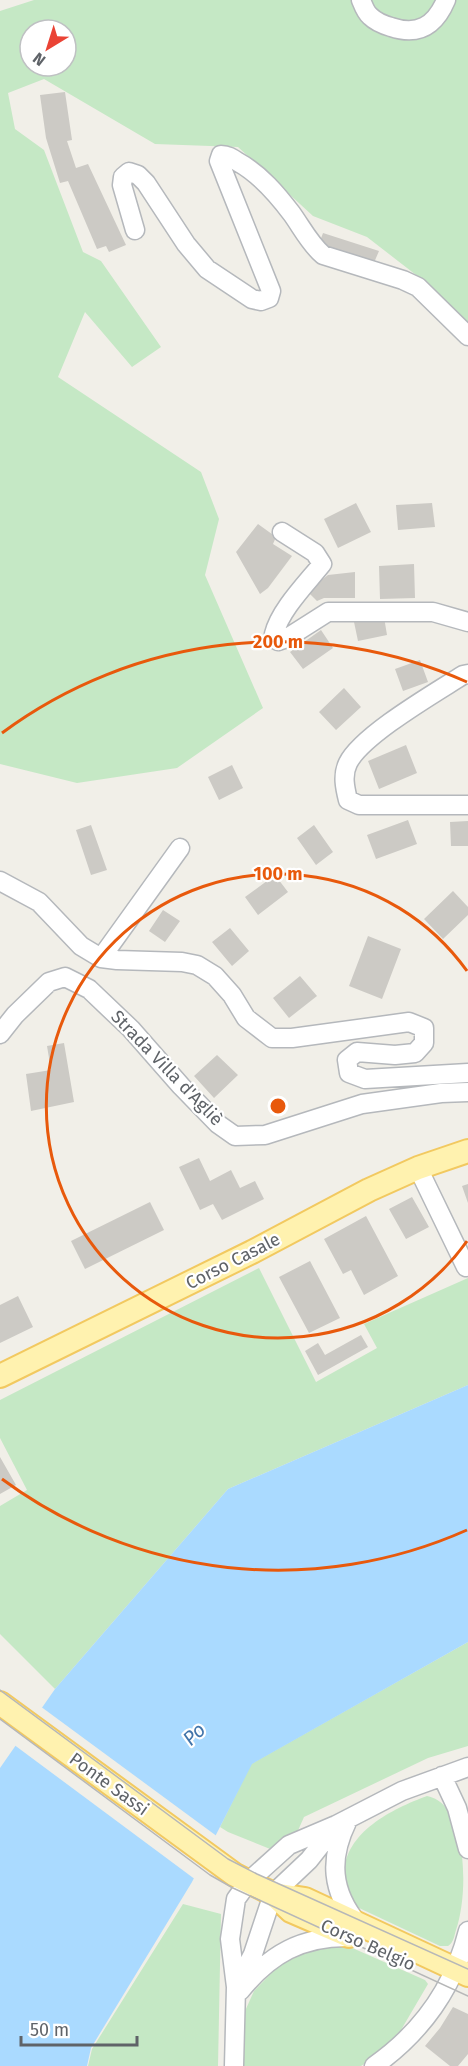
<svg xmlns="http://www.w3.org/2000/svg" width="468" height="2066" font-family="'Fira Sans',sans-serif">
  <rect width="100%" height="100%" fill="#f1efe8"/>
  <path fill="#c5e8c5" fill-rule="evenodd" d="M34,0h434v325l-39,-40 -62,-48 -54,-21 -75,-69 -83,-3 -111,-65 -36,14 7,36 29,21 39,102 18,9 60,86 -29,20 -47,-55 -27,65 143,95 18,47 -14,56 58,133 -86,60 -100,15 -77,-19v-753zM30,30h36v36h-36z
    M259,1268l57,114 61,-34 -13,-24 104,-46v107l-240,104 -173,200 -55,-55v-128l27,-16 -27,-52v-38z
    M468,1642v104l-40,12 -124,59 -8,18 -16,18 -52,-21 -8,-5 31,-63z
    M427,1796c8,2 14,5 19,12 21,28 21,90 10,122 -2,6 -2,12 -8,16h-8l-83,-39c-9,-10 -14,-21 -13,-33 1,-42 48,-65 83,-78z
    M183,1904l38,10 -3,152h-130l4,-17z
    M341,1943l84,37 3,4 -27,46 -24,25 -16,11h-119l-1,-46 13,-29 33,-34z"/>
  <path fill="#aadaff" d="M468,1385v257l-216,122 -60,118 -101,166 -4,18h-87v-298l55,-79 173,-200z"/>
  <path fill="#f1efe8" d="M40,1706l178,131 -22,43 -183,-136z"/>
  <path fill="#cccac5" d="M65,92l7,48 -5,1 9,27 12,-4 38,81 -17,7 -3,-6 -9,3 -29,-68 -8,2 -14,-45 -6,-43z
    M323,233l56,18 -6,14 -54,-21z
    M356,503l15,29 -33,16 -14,-29z
    M432,503l3,24 -37,3 -2,-25z
    M258,524l18,13 -3,7 19,12 -24,32 -8,6 -24,-42z
    M414,564l1,34 -35,1 -1,-33z
    M355,572v26h-31l-7,3 -10,-10 21,-16z
    M384,617l3,18 -29,6 -4,-19z
    M321,630l12,18 -30,21 -13,-17z
    M420,660l8,22 -25,9 -8,-22z
    M344,688l17,19 -25,23 -17,-18z
    M406,745l11,28 -38,16 -11,-28z
    M232,765l11,23 -24,12 -11,-23z
    M408,820l9,24 -41,15 -9,-24z
    M468,821v25h-17l-1,-24z
    M91,825l16,45 -16,5 -15,-45z
    M314,825l19,27 -17,13 -19,-27z
    M275,875l13,17 -30,23 -13,-18z
    M453,891l15,16v8l-25,24 -19,-20z
    M163,910l17,11 -15,21 -16,-11z
    M230,928l19,23 -17,15 -20,-24z
    M368,936l33,13 -19,50 -33,-13z
    M300,976l17,20 -28,22 -16,-20z
    M64,1043l10,59 -43,9 -5,-37 25,-4 -4,-24z
    M217,1055l21,20 -24,23 -20,-22z
    M199,1158l11,23 21,-11 9,18 15,-7 9,18 -42,21 -9,-16 -13,6 -21,-43z
    M468,1184v19l-6,-17z
    M412,1197l17,30 -23,12 -17,-30z
    M150,1202l14,28 -79,39 -14,-28z
    M366,1216l32,60 -34,19 -13,-25 -8,4 -19,-35z
    M310,1261l30,57 -31,15 -30,-56z
    M18,1296l15,31 -33,16v-38z
    M361,1335l7,12 -50,28 -13,-24 13,-8 7,12z
    M0,1457l16,28 -16,9z
    M453,2007l15,7v40l-10,12h-8l-25,-20 15,-18z"/>
  <g fill="none" stroke-linecap="round" stroke-linejoin="round">
    <defs>
      <path id="minor" d="M361,0c2,5 5,13 9,16 5,5 14,9 21,11 27,9 44,-1 55,-27
        M135,230l-13,-45 1,-8 6,-5 9,3 8,8 40,61 21,25 45,30 9,2 8,-3 2,-7 -52,-130 2,-6c7,0 11,3 17,7 22,12 39,32 54,52 10,14 18,30 31,41l80,25 15,7 50,49
        M282,532l33,21 7,11c-16,20 -42,46 -48,70l4,7 9,-3 41,-26h105l35,10
        M468,674l-5,1c-28,18 -101,60 -115,88 -6,12 -3,25 0,37l11,5h109
        M0,881l39,21 42,44 20,12 16,2 65,2 15,3 18,11 17,19 14,23 26,20h20l117,-16 15,6v15l-9,10 -20,2 -38,-3 -10,8 2,13 16,6 103,-6
        M101,958l79,-110
        M0,1034l15,-19 34,-33 16,-5 24,12 42,40 50,57 37,38 17,12 30,-1 97,-31 79,-11 27,-1
        M418,1168l48,99
        M442,1776l15,32 11,41
        M347,1822c-18,37 -16,69 11,102
        M236,1987l17,-33 20,-60 36,-34 26,-33
        M240,1991c30,-37 62,-55 110,-54
        M234,2066l2,-79 -6,-48 6,-40 13,-18 40,-36 47,-20 66,-34 66,-24
        M374,2066c47,-33 80,-79 94,-135"/>
      <path id="major" d="M0,1376l252,-124 117,-62 49,-22 50,-17
        M0,1703l235,172 38,19 32,5 163,76
        M276,1897l15,14 58,25"/>
    </defs>
    <use href="#minor" stroke="#b5b8bc" stroke-width="21"/>
    <use href="#major" stroke="#f2c960" stroke-width="26"/>
    <use href="#minor" stroke="#fff" stroke-width="18"/>
    <use href="#major" stroke="#fff2af" stroke-width="22"/>
    <path stroke="#b6b7b8" stroke-width="1.5" d="M0,1690l228,169 29,15 211,95
      M0,1719l210,156 23,13 235,108"/>
  </g>
  <g fill="none" stroke="#e8590c" stroke-width="3">
    <path d="M467 1241A232 232 0 1 1 467 971"/>
    <path d="M467 1530A464 464 0 0 1 2 1479M2 733A464 464 0 0 1 467 682"/>
  </g>
  <g text-anchor="middle" dominant-baseline="central" stroke-width="4.5" stroke-linejoin="round" paint-order="stroke">
    <g font-size="18" fill="#5f6368" stroke="#fff">
      <text transform="translate(167 1068) rotate(46)">Strada Villa d'Agliè</text>
      <text transform="translate(233 1261) rotate(-27)">Corso Casale</text>
      <text transform="translate(109 1784) rotate(36)">Ponte Sassi</text>
      <text transform="translate(368 1945) rotate(24)">Corso Belgio</text>
    </g>
    <g font-size="20" font-style="italic" fill="#4174aa" stroke="#fff">
      <text transform="translate(194 1734) rotate(-44)">Po</text>
    </g>
  </g>
  <circle cx="278" cy="1106" r="9" fill="#e8590c" stroke="#fff" stroke-width="3"/>
  <g font-size="18" text-anchor="middle" font-weight="bold" fill="#e8590c" stroke="#fff" stroke-width="4.5" stroke-linejoin="round" paint-order="stroke">
    <text x="278" y="648">200 m</text>
    <text x="278" y="880">100 m</text>
  </g>
  <g transform="translate(48 48) rotate(218)"><circle r="28" fill="#ffffff" stroke="#bfc1c3" stroke-width="1.5"/>
  <path d="M0-4.5L10 22L0 15L-10 22Z" fill="#ea4335"/>
  <text y="-9" font-size="16" font-weight="bold" text-anchor="middle" fill="#5f6368">N</text>
  </g>
  <path d="M21 2036v9h116v-9" fill="none" stroke="#5f6368" stroke-width="3"/>
  <text x="30" y="2036" font-size="18" fill="#5f6368" stroke="#ffffff" stroke-width="4.5" paint-order="stroke">50 m</text>
</svg>
